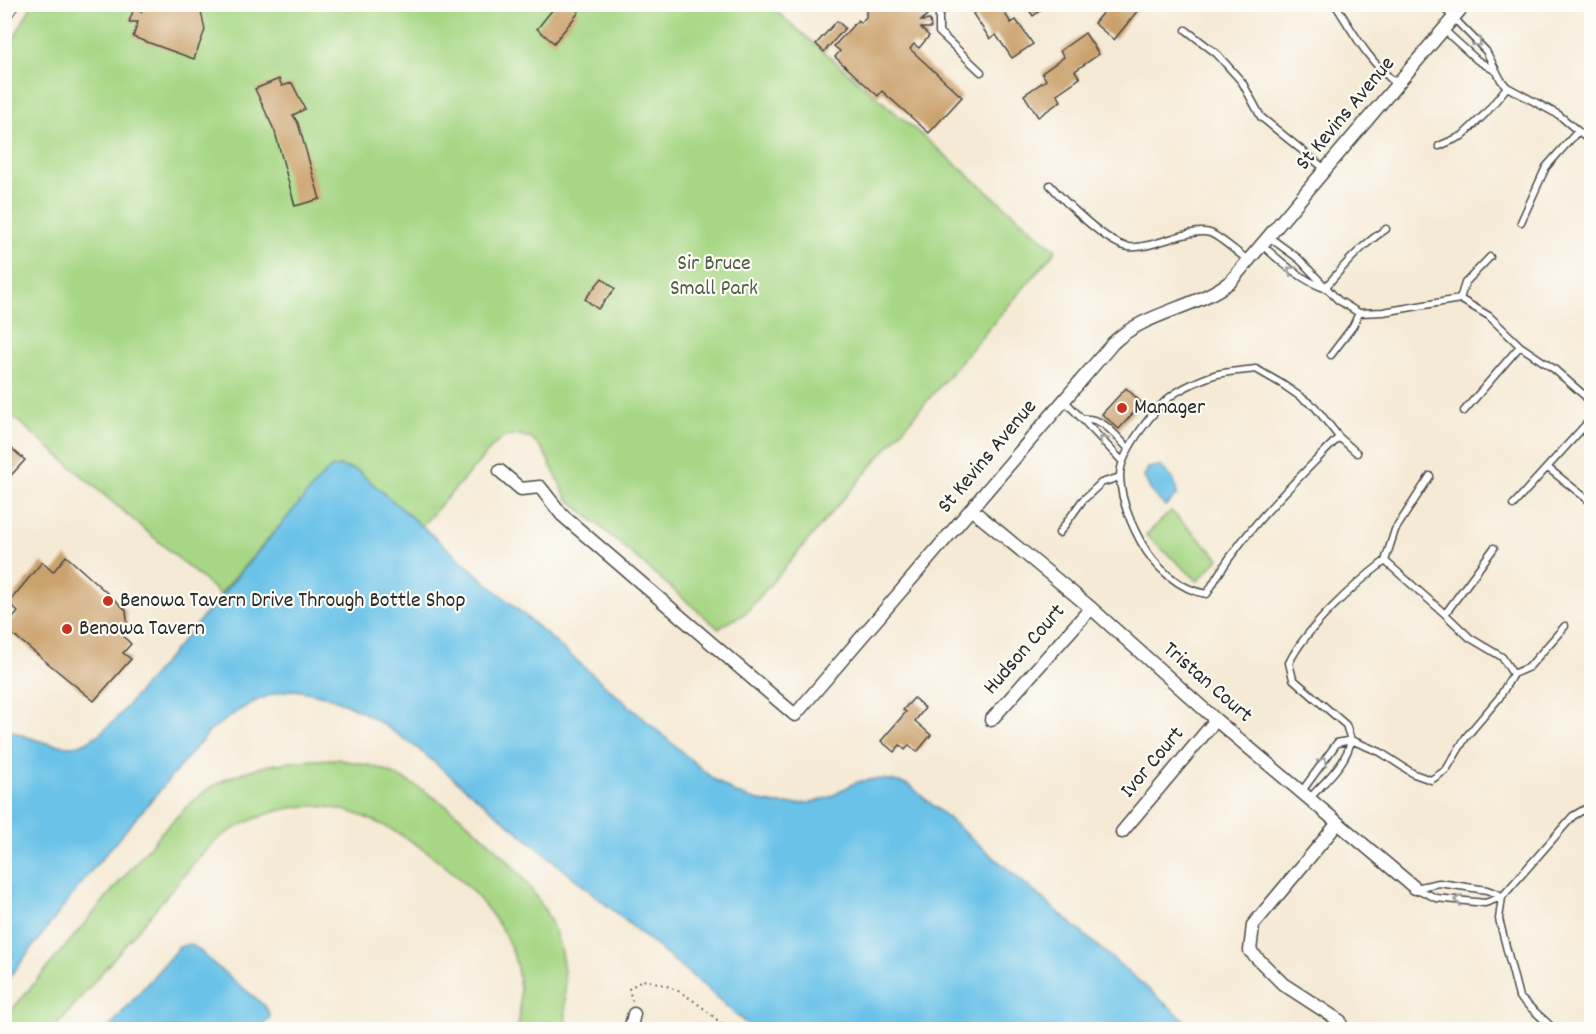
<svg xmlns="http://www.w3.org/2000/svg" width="1596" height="1034" font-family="Dekko,sans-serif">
  <rect width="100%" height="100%" fill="#fdfcf7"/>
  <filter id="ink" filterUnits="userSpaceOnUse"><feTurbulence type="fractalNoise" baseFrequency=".0167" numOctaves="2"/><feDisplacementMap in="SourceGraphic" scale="12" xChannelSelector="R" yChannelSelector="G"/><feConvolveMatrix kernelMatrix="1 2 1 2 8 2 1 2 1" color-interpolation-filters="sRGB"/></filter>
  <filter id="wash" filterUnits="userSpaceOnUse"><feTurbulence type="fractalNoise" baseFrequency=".008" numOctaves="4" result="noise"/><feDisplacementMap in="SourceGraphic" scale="24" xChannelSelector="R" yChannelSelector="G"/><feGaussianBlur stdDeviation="1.35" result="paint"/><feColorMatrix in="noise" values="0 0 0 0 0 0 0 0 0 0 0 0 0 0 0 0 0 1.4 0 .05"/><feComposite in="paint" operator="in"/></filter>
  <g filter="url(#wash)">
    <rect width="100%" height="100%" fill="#f5ead5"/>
    <path fill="#a7d785" stroke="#698158" stroke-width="1.5" d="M32,5h737l287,245 -310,363c-9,6 -19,8 -27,16l-152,-131 -24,-48 -11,-11 -12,-4 -16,2 -10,8 -73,82 -63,-56 -18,-5 -9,2 -111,126 -215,-184v-356z
      M1171,511l48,47 -21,23 -52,-46z
      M336,759c11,2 24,4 36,7 64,20 150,95 179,156 16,33 14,71 15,107h-48c4,-24 3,-57 -7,-81 -26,-64 -126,-140 -195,-142 -31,-1 -65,12 -91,28 -9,6 -16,14 -24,21l-147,174h-49v-11l155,-184c17,-17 34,-37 55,-49 36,-21 80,-25 121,-26z"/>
    <path fill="#6bc2e8" stroke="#4b768a" stroke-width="1.5" d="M339,466l19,5 354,307c9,5 18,13 28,17 28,11 62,13 90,2 9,-4 16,-10 25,-14 18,-7 36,-4 54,2l286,244h-443l-49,-44 -286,-237c-33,-23 -66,-48 -106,-55 -6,-1 -13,-3 -19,-3 -31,3 -58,23 -82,41l-123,145 -82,107v-254c20,7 46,18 68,17 16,-1 32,-17 43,-27l208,-245 7,-6z
      M1159,466c13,9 16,14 18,29l-12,11 -13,-13 -8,-16 4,-9z
      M190,944l8,5 16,15 52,43 4,10 -9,12h-153l71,-82z"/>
    <g id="blocks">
      <path fill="#cba16c" d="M144,4h39l18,7 4,19 -11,29 -61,-22 5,-15h-9l5,-14 7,4z
        M557,4h12l10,8 -25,31 -17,-14z
        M816,4h36v2l-36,2z
        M866,4h63l1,8 -9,9 9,-1 1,8h-10l8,8 -10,12 -5,-4 -4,5 52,48 -33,36 -47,-42 -4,5 -43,-39 5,-6 -6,-5 24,-26 3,3 5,-6z
        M976,4h23l12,19 5,-3 17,24 -21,14 -16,-23 -6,4 -17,-25 6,-4z
        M1025,4h24l-16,12z
        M1110,4h33l-29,36 -20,-17z
        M837,21l8,7 -21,24 -8,-8z
        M1085,33l14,21 -24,17 5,7 -23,16 4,7 -23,16 -14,-22 22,-15 -4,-7 22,-16 -4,-6z
        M279,79l3,7 10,-3 13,26 -12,6 5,8 22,76 -25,7 -20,-74 -20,-43z
        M602,278l13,11 -17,20 -13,-10z
        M1126,388l16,15 -23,26 -17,-15z
        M4,442l21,18 -21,23z
        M66,556l60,54 2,19 -5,7 8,8 -8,9 8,6 -37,42 -89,-73 13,-16 -9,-10 33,-40 11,10z
        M914,698l11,10 -10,13 16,14 -14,17 -8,-7 -4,5 -5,-5 -6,7 -13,-11 25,-29 -3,-2z"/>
    </g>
  </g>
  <g filter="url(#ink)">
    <use href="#blocks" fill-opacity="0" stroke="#494844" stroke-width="1.5"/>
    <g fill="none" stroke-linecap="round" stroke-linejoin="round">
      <defs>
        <path id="service" d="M947,4l-8,11v17l42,40
          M1335,4c20,31 33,57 62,80
          M1440,4l46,47 15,29 6,7 52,28 33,28
          M1589,4l3,8
          M1186,30l31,24 25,28 19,35 64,52
          M1444,30l33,30 20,12
          M1439,146l23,-10 24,-23 21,-26
          M1050,185c14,16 58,60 79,62 21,3 61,-20 81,-14 9,3 29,21 38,27
          M1521,222l25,-55 32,-36
          M1269,237l30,22 39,41 21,13 24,-1 77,-13 29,17 31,30 34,23 31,27 4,7v18l-76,84
          M1262,245c19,17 38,34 62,43
          M1325,288c19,-23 37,-43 61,-59
          M1460,299l5,-16 25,-26
          M1331,355l22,-29 6,-13
          M1256,369l26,15 33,23 24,30c-48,49 -100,97 -132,157 -28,-4 -53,-28 -66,-52 -11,-20 -20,-41 -21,-65 -1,-24 37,-73 57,-85 10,-6 23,-12 34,-16 13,-5 30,-5 45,-7z
          M1064,400l58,61
          M1464,411l56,-65
          M1083,419c20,-2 32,16 45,29
          M1339,437l18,16
          M1548,468l44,35
          M1059,533l23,-32 19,-18 19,-6
          M1385,561l10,-31 35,-54
          M1445,614l-60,-53c-30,23 -80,68 -96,102l4,16 53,46 5,15 29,12 34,22 17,6 15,-10 20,-33 33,-39 14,-24 -11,-17 -32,-19 -25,-24 49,-66
          M1513,674l16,-7 36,-41
          M1302,791l35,-48 14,-3c-4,23 -26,41 -41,58
          M1415,888l21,10 49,5 17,-6 71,-81 19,-11
          M1415,888l24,-5 48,7 15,6
          M1502,897l-3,22 20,78 36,33"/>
        <path id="minor" d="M500,471l21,18 19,-2 22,28 233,200 318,-372c32,-31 82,-34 118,-62l234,-277
          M971,509l120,99 125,112 199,168
          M991,720l100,-112
          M1338,823l-85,102 -3,26 33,33 57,37
          M1122,832l94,-112
          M630,1030l4,-16"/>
        <path id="primary" d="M4,10l4,-6"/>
      </defs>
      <use href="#service" stroke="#494844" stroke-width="9"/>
      <use href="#minor" stroke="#494844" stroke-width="15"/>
      <use href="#primary" stroke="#494844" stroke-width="22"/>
      <path stroke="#494844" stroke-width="2" stroke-dasharray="1.5 4.5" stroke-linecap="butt" d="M632,1001l-3,-12 12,-9c36,3 61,26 87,50"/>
      <use href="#service" stroke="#fff" stroke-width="6"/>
      <use href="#minor" stroke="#fff" stroke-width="12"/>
      <use href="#primary" stroke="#fff" stroke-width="20"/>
    </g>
    <defs><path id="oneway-chevron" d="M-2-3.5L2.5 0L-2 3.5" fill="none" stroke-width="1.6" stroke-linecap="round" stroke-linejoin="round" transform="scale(1.5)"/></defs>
    <g stroke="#a0a0a0">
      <use href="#oneway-chevron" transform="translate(1478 43) rotate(45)"/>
      <use href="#oneway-chevron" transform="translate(1291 270) rotate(-143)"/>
      <use href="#oneway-chevron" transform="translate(1103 440) rotate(-133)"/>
      <use href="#oneway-chevron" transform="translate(1323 761) rotate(-59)"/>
      <use href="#oneway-chevron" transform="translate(1458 900) rotate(-174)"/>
    </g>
  </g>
  <g fill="#c8321e" stroke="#fdfcf7" stroke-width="2">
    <circle cx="1122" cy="408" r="6"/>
    <circle cx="108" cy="601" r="6"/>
    <circle cx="67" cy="629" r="6"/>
  </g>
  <g text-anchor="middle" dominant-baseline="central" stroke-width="4.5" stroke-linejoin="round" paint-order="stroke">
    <g font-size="22" fill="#2b2b2b" stroke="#fdfcf7">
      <text transform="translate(1346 114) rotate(-50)">St Kevins Avenue</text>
      <text transform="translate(988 457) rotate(-50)">St Kevins Avenue</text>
      <text transform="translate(1025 650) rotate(-49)">Hudson Court</text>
      <text transform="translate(1207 683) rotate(41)">Tristan Court</text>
      <text transform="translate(1153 763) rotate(-50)">Ivor Court</text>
    </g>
    <g font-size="22" fill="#505f46" stroke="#fdfcf7">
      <text x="714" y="264">Sir Bruce<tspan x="714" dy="25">Small Park</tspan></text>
    </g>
    <g font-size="22" fill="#2b2b2b" stroke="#fdfcf7" text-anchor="start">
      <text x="1134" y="408">Manager</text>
      <text x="120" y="601">Benowa Tavern Drive Through Bottle Shop</text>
      <text x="79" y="629">Benowa Tavern</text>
    </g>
  </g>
  <rect width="1596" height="1034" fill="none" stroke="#fdfcf7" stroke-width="24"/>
</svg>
